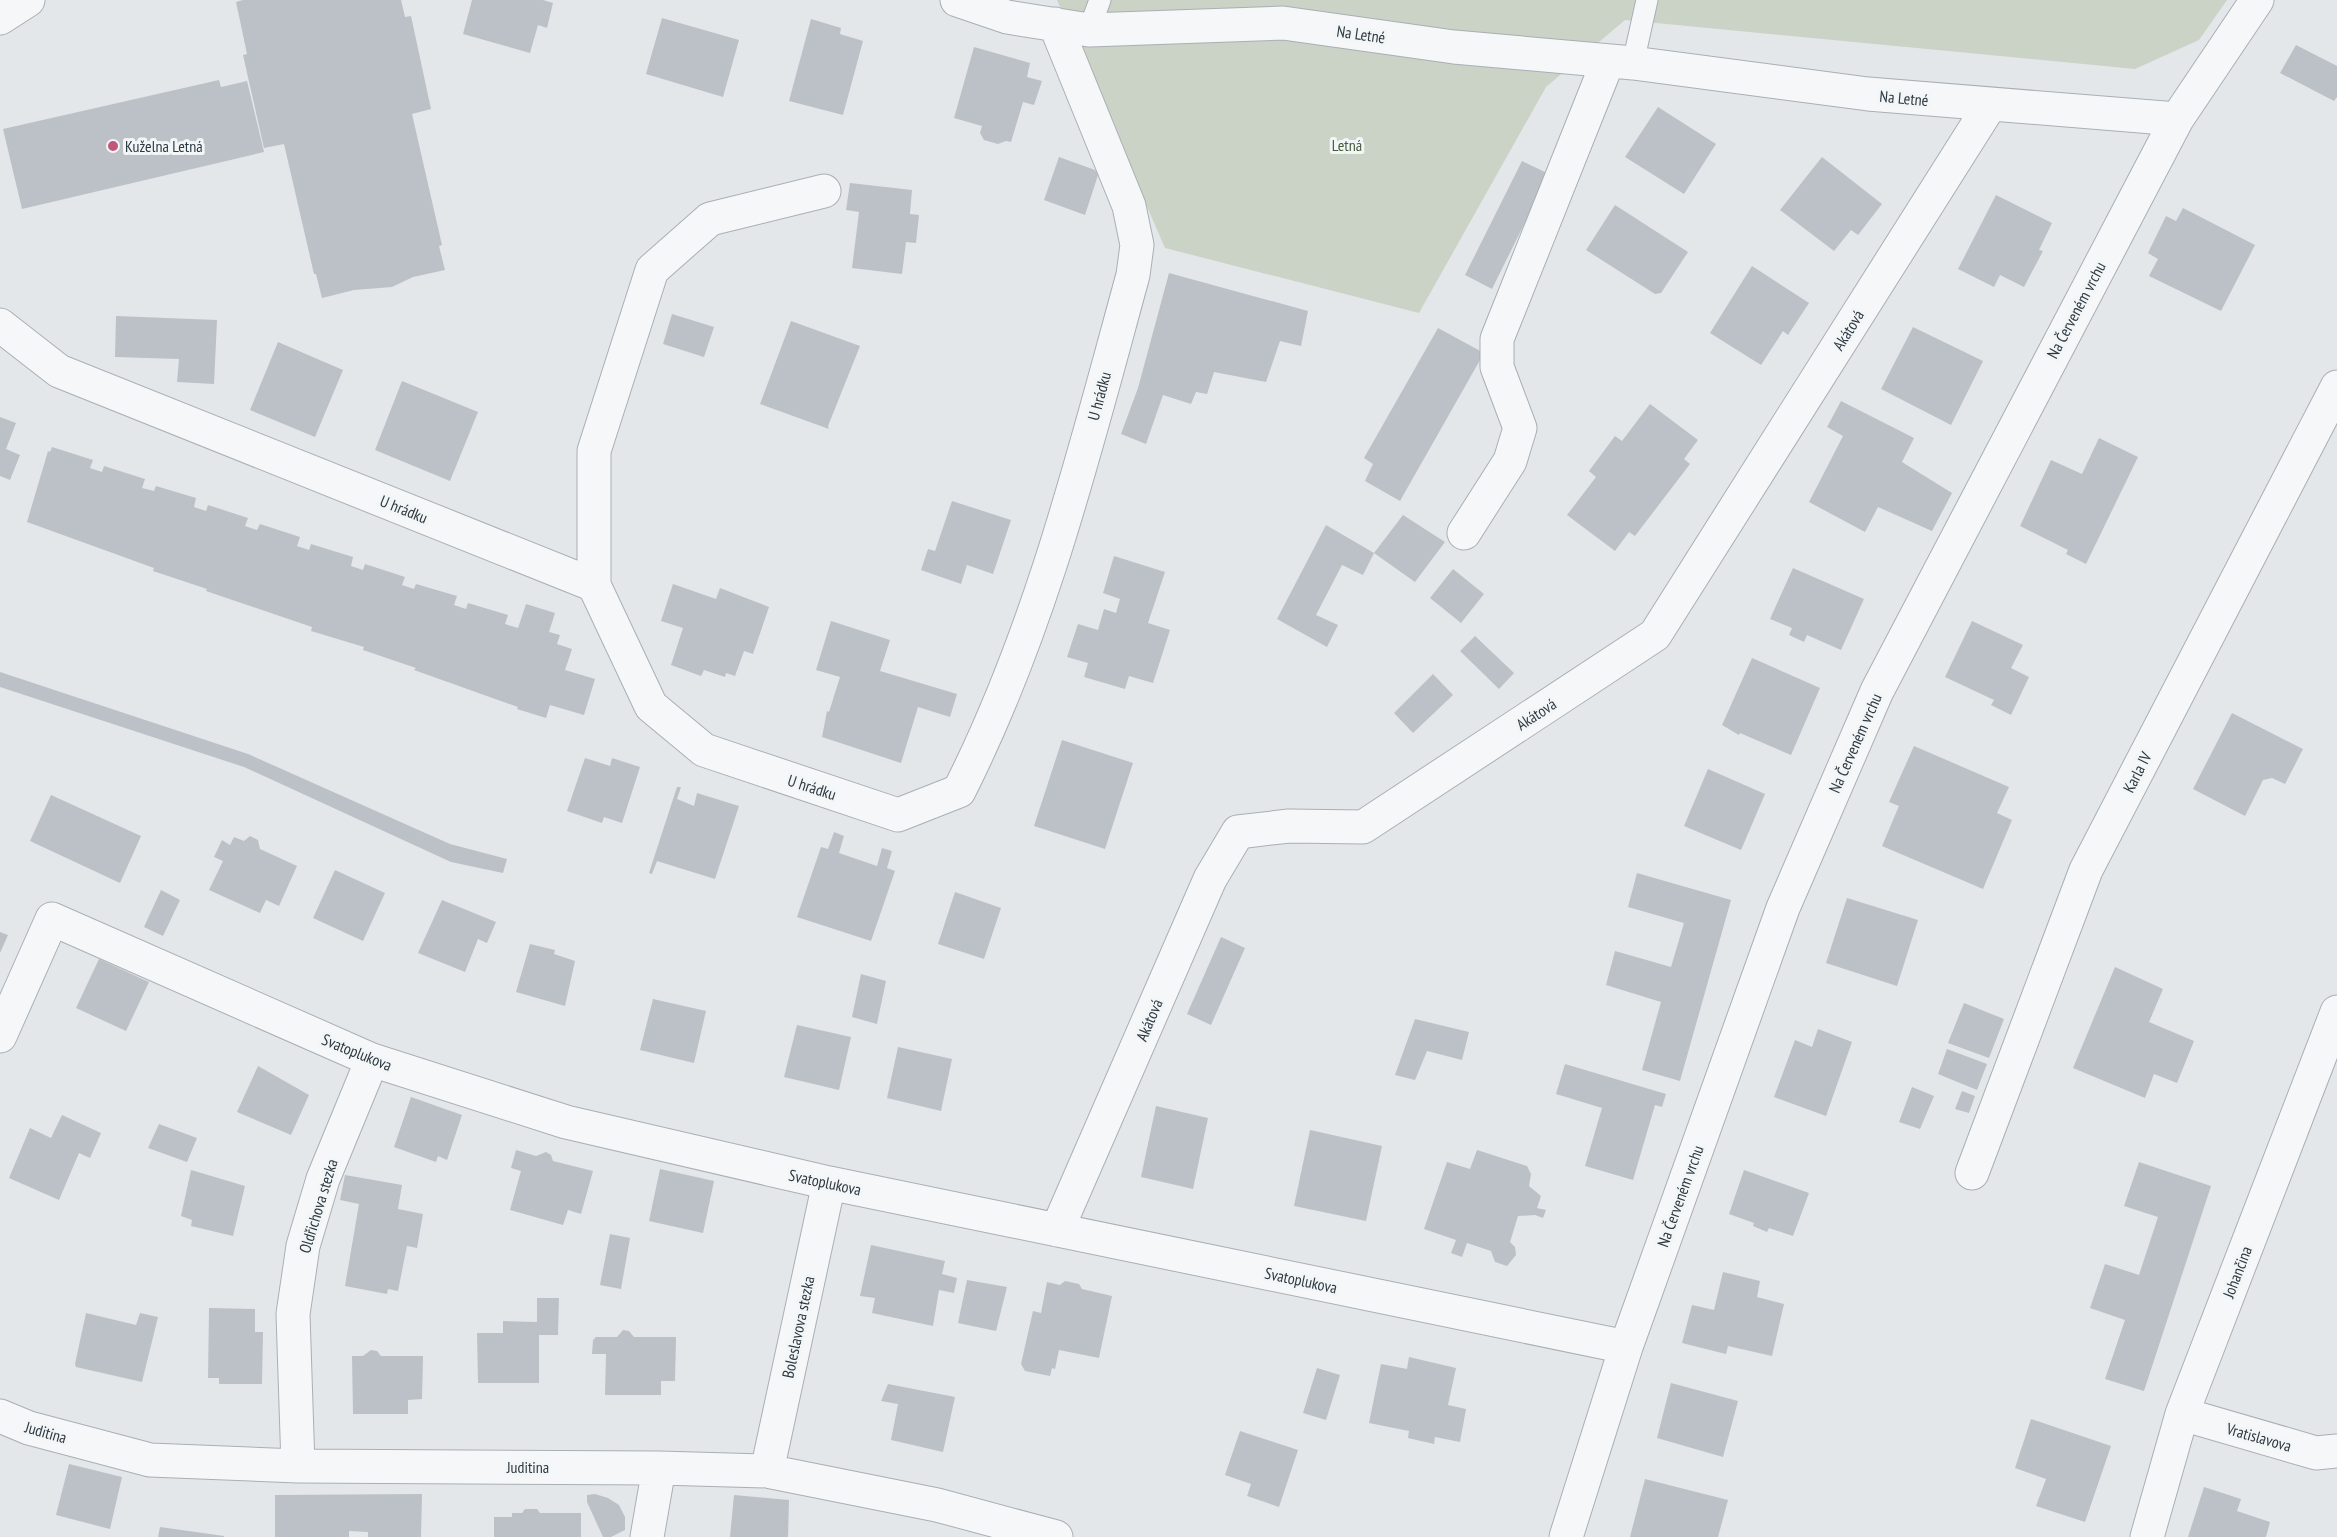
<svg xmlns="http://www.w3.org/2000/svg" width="2337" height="1537" font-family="'PT Sans Narrow',sans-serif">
  <rect width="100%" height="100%" fill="#e4e7ea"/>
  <path fill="#cbd3c6" d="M1057,0h1170l-28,40 -64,29 -510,-49 -79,67 -127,226 -254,-65z"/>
  <path fill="#bbc1c6" d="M243,0h158l4,17 6,-1 20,93 -19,5 30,131 -3,1 6,24 -32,7 -21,10 -38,3 -32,8 -6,-24h-2l-30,-130 -20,4 -21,-93 4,-1 -11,-52z
    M472,0h71l10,3 -6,25 -9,-3 -8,28 -67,-19z
    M662,18l77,22 -16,57 -77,-23z
    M811,19l30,9 -1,6 23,7 -20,74 -54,-14z
    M2296,45l41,21v31l-3,4 -54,-28z
    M974,47l56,16 -3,14 15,4 -8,24 -11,-3 -12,40 -5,-1 -8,3 -14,-4 -4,-7 2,-7 -28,-8z
    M219,80l2,7 26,-6 17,71 -242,57 -19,-80z
    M1658,107l58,37 -32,50 -59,-37z
    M1059,157l36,13 3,5 -13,40 -41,-15z
    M1822,157l60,47 -24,31 -7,-5 -17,21 -54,-41z
    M1522,161l27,13 -57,115 -27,-14z
    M850,183l62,7 -2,24 9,1 -3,28 -10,-1 -4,32 -50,-6 7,-56 -13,-2z
    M1996,195l56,28 -13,27 4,1 -19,36 -24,-12 -6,12 -36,-18z
    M1615,205l73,47 -27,41 -6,1 -69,-44z
    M2183,208l72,37 -34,66 -72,-35 9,-17 -10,-6 18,-37 10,5z
    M1752,266l57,37 -21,32 -5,-4 -22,34 -51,-32z
    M1169,273l139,38 -7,35 -21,-5 -14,41 -52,-10 -7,22 -11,-2 -5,12 -28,-9 -17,49 -25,-10 17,-46z
    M672,314l42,13 -10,30 -41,-13z
    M116,316l101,4 -3,64 -37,-2 2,-23 -64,-2z
    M791,321l69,25 -32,80 1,3 -69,-25z
    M1913,327l70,34 -32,64 -70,-36z
    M1438,328l46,25 -84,148 -35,-20 8,-17 -9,-6z
    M278,342l65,28 -28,67 -65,-27z
    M402,381l76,31 -28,69 -75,-31z
    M1841,401l73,37 -12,24 50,31 -20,38 -54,-24 -13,25 -56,-30 34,-66 -16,-9z
    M1650,404l48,36 -14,19 6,5 -55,72 -6,-4 -14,19 -48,-36 29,-38 -7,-6 26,-35 7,5z
    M0,417l16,6 -10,26 14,6 -10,25 -10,-4z
    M2099,438l39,19 -52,107 -20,-10 2,-4 -48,-24 31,-66 31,14z
    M52,447l41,13 -3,8 12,4 2,-6 41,13 -3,9 12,3 2,-5 40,12 -2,9 12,4 2,-6 40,13 -3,8 12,4 3,-6 40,13 -3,9 12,4 2,-6 42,13 -2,9 12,4 2,-6 40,13 -3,8 12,4 2,-5 41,12 -3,9 12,4 2,-6 40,12 -3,9 13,4 8,-24 29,9 -6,19 11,3 -3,9 15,5 -7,21 30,9 -11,36 -34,-10 -4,13 -29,-9 1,-2 -104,-37 2,-2 -53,-18 1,-3 -53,-16 1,-4 -106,-36 1,-2 -54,-18 1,-3 -127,-46 21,-71 2,1z
    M952,501l59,19 -18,54 -26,-9 -6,19 -40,-14 7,-21 7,2z
    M1403,515l42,27 -30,40 -41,-29 -11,22 -21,-10 -26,50 22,10 -11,22 -50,-28 49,-94 48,28z
    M1114,556l51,16 -17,51 22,7 -17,53 -24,-7 -4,13 -41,-12 4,-14 -21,-6 11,-33 20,6 6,-21 12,4 4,-14 -17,-6z
    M1793,568l71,31 -23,51 -34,-15 -3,7 -15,-7 3,-7 -22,-9z
    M1453,569l31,25 -23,29 -31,-25z
    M673,584l43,15 4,-11 49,19 -16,47 -9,-3 -9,25 -9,-3 -1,4 -21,-7 -3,6 -30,-11 12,-37 -22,-7z
    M831,621l59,19 -10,31 77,23 -7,23 -32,-10 -17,56 -79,-26 5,-26 2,1 11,-35 -24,-7z
    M1972,621l51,24 -12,23 18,9 -18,38 -20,-10 3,-5 -49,-23z
    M1475,636l39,37 -15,16 -39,-38z
    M1752,658l68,30 -29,67 -51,-22 -1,2 -17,-10z
    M0,672l248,82 202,90 57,15 -4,14 -52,-11 -207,-95 -244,-80z
    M1433,674l20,21 -40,38 -19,-20z
    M2232,713l71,36 -18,35 -13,-6 -9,2 -18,36 -52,-27z
    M1062,740l71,23 -28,86 -71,-23z
    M1914,746l95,41 -12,26 15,7 -29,69 -101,-43 17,-40 -10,-4z
    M585,758l25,8 2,-8 28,9 -18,56 -18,-6 -2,6 -35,-12z
    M1708,769l57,25 -24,56 -57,-24z
    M677,787h4l-4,12 17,7 3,-13 42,13 -24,73 -58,-18 -5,13 -3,-1z
    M51,795l90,41 -21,47 -90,-42z
    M834,832l10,4 -5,17 38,13 5,-18 10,3 -5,17 8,3 -24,70 -74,-24 24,-70 7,2z
    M250,836l8,4 2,9 37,17 -18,40 -13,-6 -6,13 -51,-23 14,-29 -9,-4 8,-17 8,5 4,-8 10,4z
    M335,870l50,23 -22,48 -50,-23z
    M1637,873l94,27 -51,181 -38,-11 19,-68 -55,-17 9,-34 56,16 13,-44 -56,-16z
    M161,890l19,10 -17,36 -19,-9z
    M955,892l46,16 -17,51 -46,-15z
    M1847,898l71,22 -21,66 -71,-23z
    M442,900l54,22 -9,21 -9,-4 -13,33 -47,-19z
    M0,932l8,3 -8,18z
    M1221,937l24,11 -34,77 -24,-11z
    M530,944l25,6 -1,4 21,7 -10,45 -49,-14z
    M99,959l50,23 -23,49 -50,-23z
    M2115,967l48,22 -14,33 45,19 -17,42 -23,-9 -9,24 -72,-30z
    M861,974l25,7 -9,43 -25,-7z
    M653,999l53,12 -12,52 -54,-13z
    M1964,1003l40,16 -15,39 -41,-15z
    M1415,1019l54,13 -7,28 -35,-9 -12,29 -20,-5z
    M797,1025l54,12 -12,53 -55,-13z
    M1818,1029l34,13 -26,74 -52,-19 21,-57 17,7z
    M898,1047l54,12 -11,52 -54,-13z
    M1947,1049l40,15 -10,26 -39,-16z
    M1565,1064l101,30 -4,13 -7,-2 -22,75 -48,-14 17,-58 -46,-14z
    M258,1066l51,29 -18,40 -54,-23z
    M1912,1087l22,9 -14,33 -21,-7z
    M1962,1091l13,5 -6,17 -14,-4z
    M411,1097l51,18 -15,45 -9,-4 -2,6 -42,-15z
    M1156,1106l52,12 -15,71 -52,-12z
    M62,1115l39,18 -11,25 -11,-5 -20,47 -50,-22 21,-50 21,10z
    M159,1124l38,14 -10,24 -39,-14z
    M1310,1130l72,16 -16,75 -72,-15z
    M516,1150l20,6 10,-4 5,3 2,6 40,10 -12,43 -13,-4 -5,15 -53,-15 11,-39 -10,-3z
    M1477,1150l50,16 4,8 -2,12 12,10 -4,12 9,2 -3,8 -8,-3 -17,1 -8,26 5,5 1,8 -9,11 -12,-4 -4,-11 -24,-8 -5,14 -11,-4 5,-13 -32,-11 23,-67 23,7z
    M2139,1162l72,24 -67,205 -39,-12 20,-59 -35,-12 15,-44 34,11 19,-58 -34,-11z
    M660,1169l54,12 -11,52 -54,-12z
    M191,1170l54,16 -12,50 -42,-10 1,-6 -11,-4z
    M1744,1170l65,23 -16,43 -24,-8 -2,4 -14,-6 1,-3 -25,-9z
    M345,1175l57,10 -4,24 25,5 -6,34 -10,-2 -9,45 -10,-2 -1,5 -42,-8 14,-82 -19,-4z
    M610,1234l20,4 -9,51 -21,-4z
    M871,1245l74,16 -3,13 15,4 -3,15 -15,-3 -6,36 -61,-13 3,-15 -15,-2z
    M1723,1272l37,9 -3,16 27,7 -12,52 -44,-10 -2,8 -44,-11 10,-38 22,5z
    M967,1280l40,7 -11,44 -38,-8z
    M1065,1281l14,3 3,5 30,7 -13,62 -40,-8 -4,19 -3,-1 -2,8 -25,-5 -4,-7 12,-53 8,2 6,-31 13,3z
    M537,1298h22l-1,37h-19v48h-61l-1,-50h26v-12l34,1z
    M209,1308l46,1v23h8l-1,52h-43v-6h-11z
    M86,1313l50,12 4,-12 18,4 -16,65 -66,-15 -1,-3z
    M623,1330l6,1 5,6h42l-1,44h-14v14h-56l1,-41h-14l1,-14 3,-3h21z
    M371,1350l6,1 4,5h42l-1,43 -14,1v14h-55l-1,-58h11z
    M1409,1357l47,11 -8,37 18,4 -6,33 -25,-5 -1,7 -26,-6 1,-7 -40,-8 12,-59 26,5z
    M1317,1368l23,7 -14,45 -23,-7z
    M1671,1383l67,18 -15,56 -66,-19z
    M888,1384l67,13 -12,55 -52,-12 7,-36 -17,-3z
    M2031,1419l80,27 -26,76 -49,-16 10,-27 -31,-11z
    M1240,1431l58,19 -19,57 -32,-11 4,-12 -26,-9z
    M69,1464l53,13 -12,52 -54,-14z
    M1645,1479l83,21 -10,37h-88z
    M2204,1487l37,12 -4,12 33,11 -4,15h-78z
    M422,1494l-1,43h-53v-5l-19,-1v6h-74v-42z
    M595,1494l13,4 11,7 6,12v13l-14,7h-8l-16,-35v-7z
    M734,1495l55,5 -1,37h-58z
    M525,1509h12l3,4h41v24h-87v-20h18v-4h10z
    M160,1527l64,9v1h-66z"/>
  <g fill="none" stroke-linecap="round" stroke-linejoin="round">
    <defs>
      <path id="service" d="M1089,30l11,-30
        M1633,63l14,-63"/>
      <path id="minor" d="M957,0l50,17 82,13 194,-7 171,24 179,16 235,31 309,25
        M0,18l28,-18
        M0,325l59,46 535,214 57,121 53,44 194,65 61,-24c82,-162 126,-341 174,-516l4,-30 -8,-39 -74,-182
        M1464,533l46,-72 10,-33 -23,-61v-28l111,-278
        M594,585v-134l58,-181 58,-51 114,-28
        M0,1036l52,-117 320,141 194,62 263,61 797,164
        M1972,1173l114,-303 251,-483
        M1057,1230l153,-351 28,-47 51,-6 74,1 292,-192 335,-530
        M2182,1414l134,39 21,-2
        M0,1416l29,12 121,32 148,6 361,2 108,3 170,34 119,32
        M298,1466l-5,-152 10,-68 20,-67 49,-119
        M767,1471l62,-288
        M647,1537l12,-69
        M1566,1537l60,-190 157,-439 94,-217 300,-572 80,-119
        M2147,1537l35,-123 155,-402"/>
    </defs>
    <use href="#service" stroke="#a9afb4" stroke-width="23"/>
    <use href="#minor" stroke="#a9afb4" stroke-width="35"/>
    <use href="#service" stroke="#f6f7f9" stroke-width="21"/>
    <use href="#minor" stroke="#f6f7f9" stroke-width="33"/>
  </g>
  <circle fill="#c15779" stroke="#f3f6f7" stroke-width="2" cx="113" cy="146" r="6"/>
  <g text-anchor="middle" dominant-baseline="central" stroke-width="6" stroke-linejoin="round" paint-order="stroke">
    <g font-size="16" fill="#2d3841" stroke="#f3f6f7">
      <text transform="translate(1361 34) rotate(8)">Na Letné</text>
      <text transform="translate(1904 98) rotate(5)">Na Letné</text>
      <text transform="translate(2076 310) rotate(-62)">Na Červeném vrchu</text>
      <text transform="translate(1848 330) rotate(-58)">Akátová</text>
      <text transform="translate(1099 396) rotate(-75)">U hrádku</text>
      <text transform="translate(404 509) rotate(22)">U hrádku</text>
      <text transform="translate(1536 714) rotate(-33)">Akátová</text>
      <text transform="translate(1855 743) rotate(-66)">Na Červeném vrchu</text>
      <text transform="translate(2137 772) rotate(-63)">Karla IV</text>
      <text transform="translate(812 787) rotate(18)">U hrádku</text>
      <text transform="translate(1149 1020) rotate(-67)">Akátová</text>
      <text transform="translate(357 1052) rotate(22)">Svatoplukova</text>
      <text transform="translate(825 1182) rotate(12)">Svatoplukova</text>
      <text transform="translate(1680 1196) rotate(-70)">Na Červeném vrchu</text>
      <text transform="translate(318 1206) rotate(-73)">Oldřichova stezka</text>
      <text transform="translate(2237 1272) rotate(-69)">Johančina</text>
      <text transform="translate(1301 1280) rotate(12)">Svatoplukova</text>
      <text transform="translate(798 1327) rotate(-78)">Boleslavova stezka</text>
      <text transform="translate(46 1432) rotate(16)">Juditina</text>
      <text transform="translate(2259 1437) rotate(16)">Vratislavova</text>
      <text x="528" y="1467">Juditina</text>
    </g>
    <g font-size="16" fill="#475b3c" stroke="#f3f6f7">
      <text x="1347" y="145">Letná</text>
    </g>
    <g font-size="16" fill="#2d3841" stroke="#f3f6f7" text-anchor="start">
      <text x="125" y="146">Kuželna Letná</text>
    </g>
  </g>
</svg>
